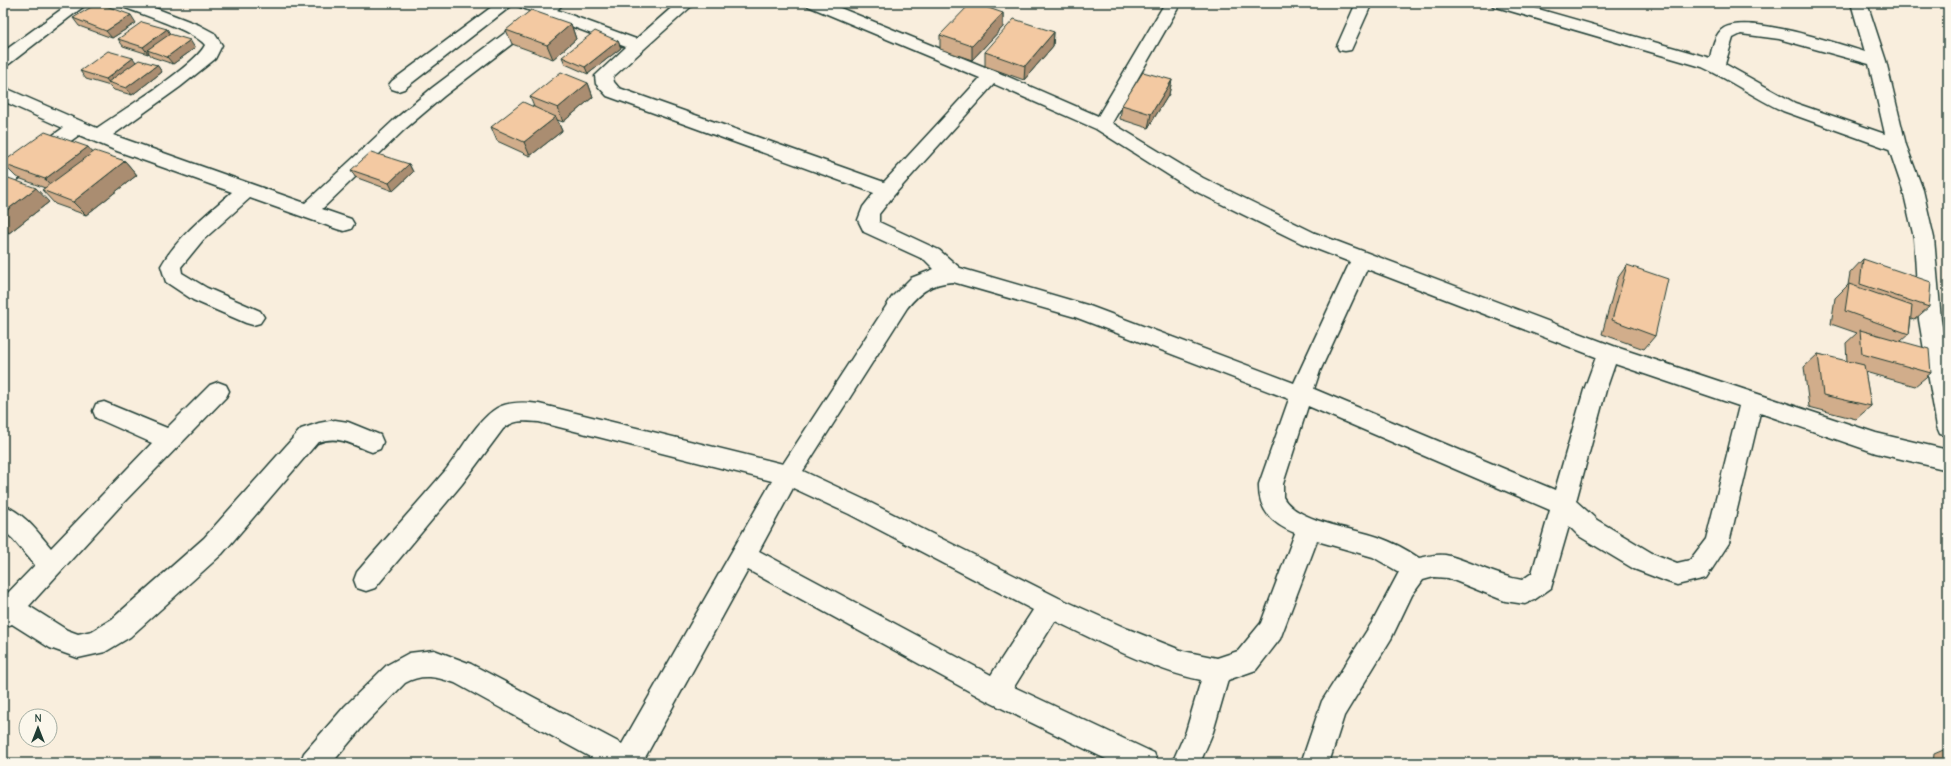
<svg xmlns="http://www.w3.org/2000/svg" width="1951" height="766" font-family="'Comic Neue',sans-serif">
  <rect width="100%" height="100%" fill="#f9eedd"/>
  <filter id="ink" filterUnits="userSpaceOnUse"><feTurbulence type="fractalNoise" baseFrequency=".025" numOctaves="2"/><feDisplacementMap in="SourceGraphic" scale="8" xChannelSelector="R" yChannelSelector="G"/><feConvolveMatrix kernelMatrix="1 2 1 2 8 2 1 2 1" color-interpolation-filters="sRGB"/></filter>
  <g filter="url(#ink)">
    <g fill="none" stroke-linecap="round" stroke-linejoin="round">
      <defs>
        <path id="street" d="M119,3h23l57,22 15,8 8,12 -7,14 -35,28 -67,48 192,68 88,-82 39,-33 101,-76 -15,-6 -2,-3 27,2 3,-2h18l-7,7 79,29 41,-36h18l-82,74 1,5 5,6 265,94 96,-104 -172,-72 -2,-3h22l169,69 101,44 67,-113h16l-69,120 91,55 112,55 301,114 260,86 72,17v20l-72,-17 -116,-40 -31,130 -23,35 -29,7 -9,-3 -34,-13 -55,-33 -10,-10 -18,62 -17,12 -9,4 -20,-3 -57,-23 -14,-1 -11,3 -11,15 -21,44 -47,77 -15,47h-28l21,-62 51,-80 26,-49 -26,-15 -56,-16 -37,98 -24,31 -28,10 -15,52 -13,31h-28l14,-32 15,-51c-49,-10 -101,-38 -146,-59l-41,66 140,66 4,10h-44l-127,-62 -239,-131 -106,193h-41l-146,-80c-18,-6 -33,-10 -50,0l-40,41 -33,39h-32l4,-10 41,-47 42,-41 22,-12 25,-3 37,14 151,80 150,-263 -233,-59c-15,-1 -24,-3 -36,7l-41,55 -87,104 -9,3 -9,-3 -3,-8 3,-8c29,-34 59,-67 88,-101 15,-19 32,-51 52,-63 13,-7 28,-6 42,-4l244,60 109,-167 19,-19 23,-9 -9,-9 -61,-28 -6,-12 5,-13 11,-14 -267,-97 -11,-12 -1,-8 31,-29 -79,-30 -103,79 -39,33 -83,80 29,10 3,5 -3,5 -7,2 -7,-2 -87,-31 -47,42 -22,27 1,6 25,15 53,23 4,6 -4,6 -7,2 -7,-2 -53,-23 -27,-18 -5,-16c17,-30 46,-52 71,-74l-115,-41 -38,-16 -69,50 -7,2v-16l60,-43 -60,-27v-14l94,41c23,-16 98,-62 108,-83 -10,-14 -65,-31 -84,-39zM994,84l102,45 93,59 112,55 49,19 -56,121 -207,-78 -127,-37 -21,-18 -60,-28v-8l15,-19zM1367,269l229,88 -12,33 -29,100 -241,-101 6,-18zM953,282l122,35 214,82 -30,85c-1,26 13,40 36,49l-34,90 -23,28 -21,7 -34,-7 -55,-22 -69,-31 -194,-98 -62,-29 104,-163c13,-16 25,-25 46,-26zM1615,364l124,42 -33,133 -16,21 -13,3 -25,-10 -55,-33 -21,-19 30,-111zM1308,406l242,104 -18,63 -10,7c-26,-4 -47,-17 -72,-24 -11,-3 -21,0 -31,2 -13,-9 -27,-16 -41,-21 -25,-9 -82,-15 -95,-40v-13zM793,488l56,26 184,96 -42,65 -232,-124z
          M497,3h18l-111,86 -6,2 -6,-2 -3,-4 3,-4z
          M1356,3h16l-21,47 -6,1 -6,-1 -2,-4z
          M1491,3h26l193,55c2,-10 5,-25 14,-30 25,-14 112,15 141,24l-14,-49h16l19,58 20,84 17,45 11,48 7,82 7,43v73l-8,-2 -3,-7 -18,-107 -5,-82 -11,-48 -14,-41 -106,-38c-28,-13 -53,-31 -81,-44l-209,-61zM1741,34l38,5 90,25 16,70 -90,-31 -70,-39 8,-26z
          M218,382l8,3 3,6 -3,6 -102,105 -95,104 38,24 11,4 14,-3 20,-12 92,-81 97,-109 18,-6 16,-3 13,2 32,13 3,7 -3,7 -8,3c-20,-7 -34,-18 -55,-9l-95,111 -92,83 -25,15 -27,6 -28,-10 -38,-24 -9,4v-30l32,-33 -22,-26 -10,-9v-25c21,8 34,26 48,43l101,-105 -56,-25 -3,-7 3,-7 8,-2 63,26 43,-43z"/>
        <path id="secondary" d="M70,3h18l-79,61 -6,1v-13z"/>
      </defs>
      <use href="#street" stroke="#1f3d34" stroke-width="3"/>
      <use href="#secondary" stroke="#1f3d34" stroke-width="3"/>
      <use href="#street" fill="#fbf7ec" fill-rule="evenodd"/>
      <use href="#secondary" fill="#fbf7ec" fill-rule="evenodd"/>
    </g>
    <path fill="#d1ad8b" stroke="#1f3d34" d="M1003,13v14l-31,33 -32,-11v-14z
      M73,18l63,5 -24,15 -33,-12z
      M571,24l5,15 -23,20 -41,-15 -6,-14z
      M167,29l3,5 25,14 -22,16 -21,-7 -3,-4 -1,1 -25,-8 -5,-7z
      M1054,32l-1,14 -29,34 -39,-14v-14z
      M618,41l3,7 -33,26 -23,-10 -3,-7z
      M136,62l21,3 5,7 -30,23 -18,-5 -4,-4 -24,-7 -6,-8z
      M1172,80l-3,14 -21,34 -28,-9 2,-14z
      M588,83l5,14 -30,25 -6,-2 5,11 -32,25 -33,-15 -6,-14 43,-20 -4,-10z
      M92,152l33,9 12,14 -51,40 -31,-11 -13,-14 3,-2 -29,-11 -13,-13v-2z
      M409,164l4,8 -20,19 -38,-14 -4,-7z
      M3,176l46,26 -40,31 -6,-3z
      M1863,259l66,48 -15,13 -3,-1 -2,15 -8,7 30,32 -16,13 -50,-14 6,34 -15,13 -47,-12 -5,-40 14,-13 29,8 -1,-19 11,-10 -26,-9 4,-26 13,-13 2,-12z
      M1627,265l28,71 -11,13 -42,-15 15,-55z
      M1948,305v33l-2,-31z
      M1948,748v15h-15l1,-9z"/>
    <path fill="#aa8d71" stroke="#1f3d34" d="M1003,13v14l-31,33v-14z
      M131,15l5,8 -24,15 -6,-7z
      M571,24l5,15 -23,20 -6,-14z
      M167,29l5,8 -25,13 2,3 -1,1 -5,-7z
      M1054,32l-1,14 -29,34 1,-14z
      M190,40l5,8 -22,16 -6,-7z
      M618,41l3,7 -33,26 -3,-7z
      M133,58l6,8 -30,17 -3,-4z
      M157,65l5,7 -30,23 -6,-7z
      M1172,80l-3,14 -21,34 3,-14z
      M588,83l5,14 -30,25 -5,-14z
      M556,117l6,14 -32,25 -6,-14z
      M88,147l12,14 -42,32 -13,-14z
      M125,161l12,14 -51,40 -13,-13z
      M409,164l4,8 -20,19 -4,-8z
      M36,188l13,14 -40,31 -6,-7v-13z"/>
    <path fill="#f3c9a2" stroke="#1f3d34" d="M98,3l33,12 -25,16 -33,-13z
      M971,3h3l29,10 -31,33 -32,-11z
      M531,10l40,14 -24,21 -41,-15z
      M1014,19l40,13 -29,34 -40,-14z
      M142,22l25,7 -24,18 -25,-8z
      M595,31l23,10 -33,26 -23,-10z
      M170,34l20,6 -23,17 -20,-7z
      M108,51l25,7 -27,21 -26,-8z
      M139,60l18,5 -31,23 -18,-6z
      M561,72l27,11 -30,25 -28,-11z
      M1143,72l29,8 -21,34 -29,-9z
      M523,102l33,15 -32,25 -33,-15z
      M45,132l43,15 -43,32 -42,-15v-2z
      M95,151l30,10 -52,41 -31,-12z
      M371,152l38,12 -20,19 -38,-13z
      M3,176l33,12 -33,25z
      M1863,259l68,23 -2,25 -69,-23z
      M1627,265l41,14 -13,57 -43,-16z
      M1849,284l63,22 -3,28 -64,-23z
      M1860,330l69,19 2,24 -69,-19z
      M1818,354l46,11 7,41 -48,-11z"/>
  </g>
  <rect width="1951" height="766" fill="none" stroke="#fbf7ec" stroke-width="16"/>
  <rect x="8" y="8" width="1935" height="750" fill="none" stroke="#1f3d34" stroke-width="1.5" filter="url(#ink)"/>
  <g transform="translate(38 728)"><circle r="19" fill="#fbf7ec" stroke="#a3ada2"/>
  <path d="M0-3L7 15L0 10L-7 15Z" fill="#1f3d34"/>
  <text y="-6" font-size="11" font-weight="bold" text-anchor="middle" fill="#1f3d34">N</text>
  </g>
</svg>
